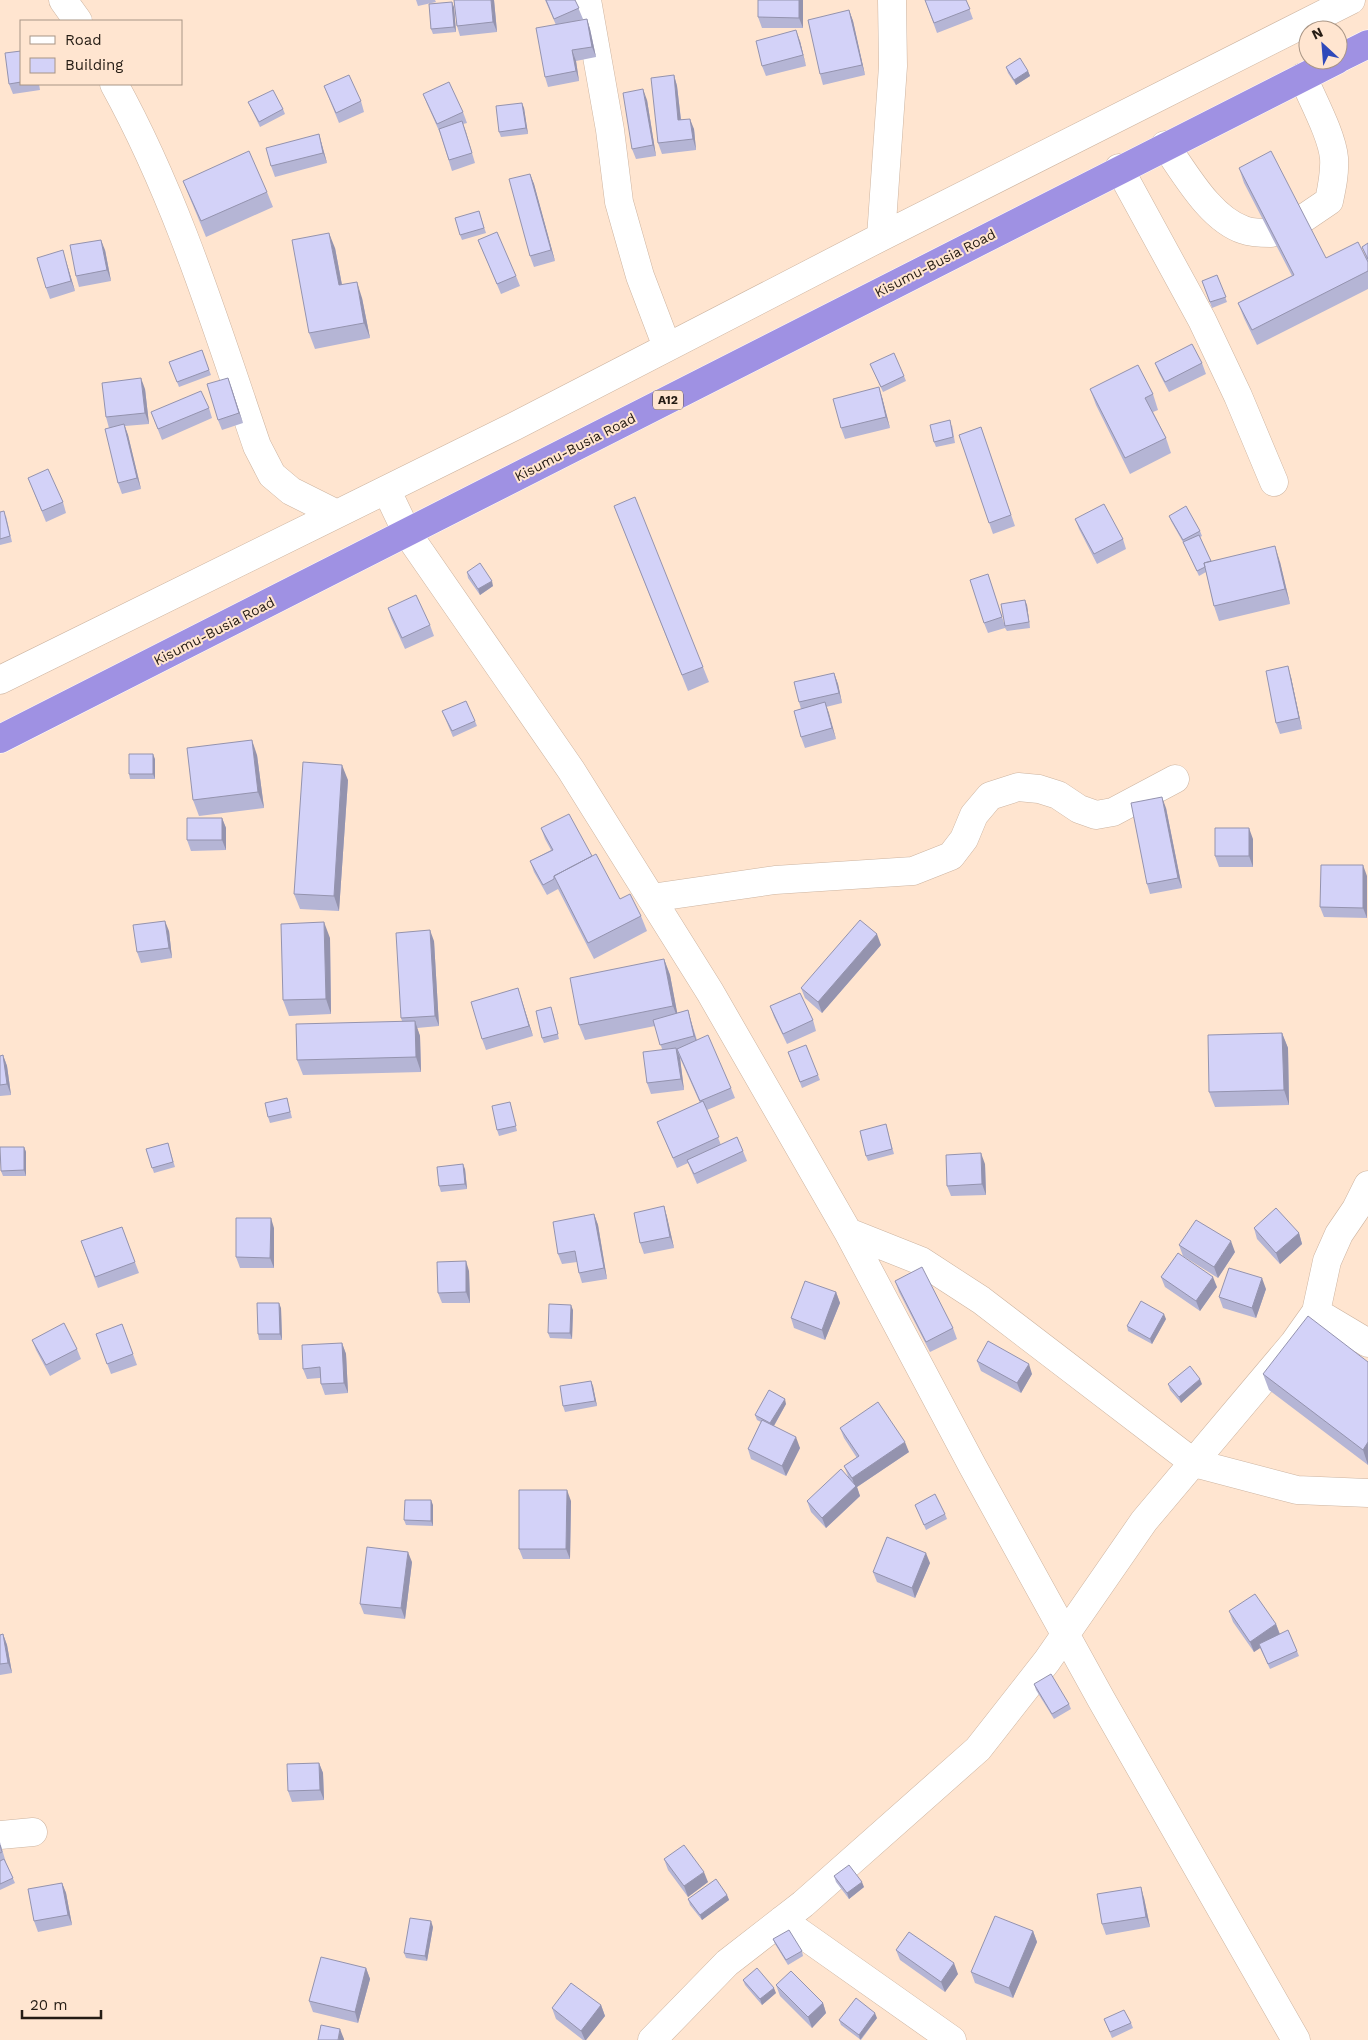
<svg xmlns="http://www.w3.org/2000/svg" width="1368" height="2040" font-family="'Work Sans',sans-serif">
  <rect width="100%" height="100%" fill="#ffe5d0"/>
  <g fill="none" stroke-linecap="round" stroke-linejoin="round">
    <defs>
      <path id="minor" d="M63,0l15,21
        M587,0l23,130 9,72 21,74 27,71
        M1303,77c9,22 29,58 31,81 1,15 -2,29 -5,43l-25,17
        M114,84c63,114 101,239 143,362l15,29 19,16 46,23 178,-88 366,-189 470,-237
        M1165,145c20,28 45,74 79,85 8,3 18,3 27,3
        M1119,168l83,152 36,76 36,86
        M881,237l12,-171 -1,-66
        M387,491l20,42 164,237 139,222 138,240 125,235 128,232 195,341
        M0,680l337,-166
        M651,898l124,-18 138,-9 38,-15 13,-17 10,-24 16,-19 28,-9 21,2 19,6 21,14 17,6 17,-3 62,-33
        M848,1232l73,29 60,39 213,163 103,27 71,3
        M1316,1312l52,31
        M0,1835l33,-3
        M782,1920l170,120
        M652,2040l75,-77 76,-59 175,-155 69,-88 97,-140 150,-178 22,-31 11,-51 12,-27 17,-25 12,-24"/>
      <path id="highway" d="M1338,59l30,-15
        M0,739c446,-225 889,-456 1337,-679"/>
    </defs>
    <use href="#minor" stroke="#cdb4a0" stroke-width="29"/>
    <use href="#highway" stroke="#fff" stroke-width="29"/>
    <use href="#minor" stroke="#fff" stroke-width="28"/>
    <use href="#highway" stroke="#9f91e3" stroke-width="28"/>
  </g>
  <path fill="#b5b5d5" d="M416,0h19l1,2 -18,4z
    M454,0h40l3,32 -37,4 -3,-10z
    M545,0h30l8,19 -4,1 8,-1 3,10 6,28 -20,4 3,20 -31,6 -3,-10 11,-52z
    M758,0h45v28h-41l-4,-11z
    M925,0h41l7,19 -36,14z
    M454,7l2,25 -23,2 -2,-5z
    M849,10l4,11 12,54 -42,10 -3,-11z
    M800,41l6,25 -40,10 -4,-10z
    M21,51v33h18l1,6 -27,4 -4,-10z
    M1006,67l22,4 2,5 -14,9 -8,-12z
    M674,75l3,11 4,33 13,10 2,21 -34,4 -4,-11z
    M324,86l37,15 3,11 -25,11z
    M423,94l40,18 4,11 -4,1 12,39 -23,8 -12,-38 -13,-29z
    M647,100l9,56 -20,3 -4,-10z
    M248,102l35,7 2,5 -25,13z
    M524,108l4,26 -27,3 -2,-5z
    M319,134l3,11 5,18 -52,14 -4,-11z
    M1239,168l87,90 40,-1 -4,-10 6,-4v46l-111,56 -13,-27 -6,-15 54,-27 -48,-93z
    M530,174l4,10 21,77 -21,6 -4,-11z
    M183,181l84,11 6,15 -67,30 -17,-41z
    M479,211l7,22 -24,7 -2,-5z
    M478,240l38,36 4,10 -19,8z
    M335,248l7,37 20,13 8,40 -55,11 -6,-16z
    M105,250l6,31 -32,6 -3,-11z
    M66,261l9,30 -25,8 -4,-11z
    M1217,275l10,27 -15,6 -10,-27z
    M202,350l9,25 -32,12 -10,-25z
    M1155,363h47l4,11 -37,18 -10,-19z
    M870,364l34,12 2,5 -23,11z
    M228,378l15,45 -21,7 -4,-10z
    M145,389l4,35 -24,2 3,9 13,54 -19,5 -4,-11 -9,-55 -3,-11z
    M1090,389l63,5 5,16 -5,2 13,26 5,15 -41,21 -34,-69z
    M882,397l8,31 -45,11 -4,-11z
    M209,408l3,10 -50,22 -11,-28z
    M952,425l3,18 -19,4 -2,-5z
    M981,427l34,99 -22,8 -34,-99z
    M28,478l35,24 3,11 -20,9z
    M614,506l89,161 6,15 -21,9z
    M0,512l6,4 6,26 -12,3z
    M1169,516l31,15 2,5 -2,1 11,24 69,1 10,42 -71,17 -5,-15 -8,-34 -7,4 -15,-32 -13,-23z
    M1075,519l48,20 3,10 -29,15 -18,-35z
    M467,572l26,14 -13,9 -12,-17z
    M988,574l16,49 23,-18 3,23 -23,3 -2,-3 -17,5 -4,-10z
    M388,608l42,17 4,11 -29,13 -14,-31z
    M834,673l4,11 4,19 -16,4 10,32 -31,9 -4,-11v-28l-2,-7z
    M1291,677l11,52 -22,5 -4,-11z
    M442,711l33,10 2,5 -24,11z
    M257,755l7,53 -65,8 -6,-16z
    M155,759v20h-25l-1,-5z
    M348,780l-9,131 -39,-2 -6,-15z
    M1166,808l16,80 -32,6 -3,-10z
    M222,818l4,10v22l-35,1 -4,-11z
    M541,828l51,28 28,43 21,17 6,15 -53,28 -36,-70 -11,6 -13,-23 -4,-11 21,-11 -6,-11z
    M1253,839v28h-34l-4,-11z
    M1367,876v42l-43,-1 -4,-10z
    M169,931l3,27 -31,5 -4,-11z
    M330,938l1,76 -42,2 -6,-16z
    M434,941l5,85 -22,2 3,8 1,36 -118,3 -6,-15 105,-39 -1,-3z
    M881,945l-59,68 -17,-15 -4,-10z
    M664,959l6,16 7,38 11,-3 3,11 6,19 34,48 4,10 -28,12 14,35 22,6 4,10 -50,23 -9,-21 -11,5 -20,-46 43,-19 -20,-45 4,32 -33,4 -4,-11 15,-34 -7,-23 -70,14 -6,-15z
    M518,988l15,48 -47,14 -4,-11z
    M770,1006l43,14 3,11 -29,13 -13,-27z
    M553,1013l6,26 -15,4 -2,-5z
    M1282,1033l6,15 1,57 -74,2 -6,-15z
    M788,1052l30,23 2,5 -18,8z
    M3,1055l4,11 4,29 -11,1v-40z
    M287,1098l5,20 -22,5 -2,-6z
    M510,1102l7,29 -18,5 -2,-6z
    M886,1124l8,30 -26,7 -2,-5z
    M168,1143l7,24 -21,6 -8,-24z
    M24,1147l2,5v24h-23l-2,-5z
    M985,1164l1,31 -35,1 -4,-10z
    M465,1169l2,20 -26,3 -2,-6z
    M664,1206l3,11 7,31 -30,6 -4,-11z
    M594,1214l4,11 9,54 -25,4 -3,-10 -2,-11 -15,2 -4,-10z
    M122,1227l17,46 -41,15 -17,-47z
    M274,1228v40h-34l-4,-11z
    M1254,1228l45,5 3,11 -22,20 -23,-25z
    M1179,1245l56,7 -17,26 -35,-22z
    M469,1271l1,32h-28l-4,-10z
    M1161,1277l56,10 -17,24 -35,-24z
    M895,1281l58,47 4,11 -27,13 -31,-60z
    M1266,1289l-10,29 -33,-10 -4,-11z
    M836,1292l4,11 -15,37 -31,-12 -3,-10z
    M281,1308l1,32h-23l-1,-6z
    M573,1310l-1,29 -22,-1 -2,-5z
    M1166,1319l-14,25 -24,-13 -1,-5z
    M122,1324l15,41 -26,9 -15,-40z
    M32,1340l45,9 4,10 -31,17 -14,-26z
    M342,1343l4,11 2,39 -23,2 -4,-11 -1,-6 -13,1 -4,-10z
    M977,1361l55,13 -11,19 -40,-22z
    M1368,1362v103l-99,-75 -6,-16z
    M1168,1384h34l-21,19 -11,-13z
    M593,1386l4,20 -32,6 -2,-6z
    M786,1404l-12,22 26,22 -14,28 -35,-17 -3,-10 13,-27 -4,-2 -2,-5z
    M840,1428l69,24 -52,35 3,9 -34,32 -15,-16 -4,-11 41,-25 -4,-10 13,-8 -13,-20z
    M571,1501l-1,58h-47l-4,-10z
    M433,1505v21l-27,-1 -2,-5z
    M915,1505l30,9 2,5 -21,11z
    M412,1562l-7,57 -41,-5 -4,-10z
    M930,1563l-15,35 -38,-16 -4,-10z
    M1229,1611l47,13 4,10 17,17 2,5 -29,13 -10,-21 -6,4 -21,-30z
    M3,1634l4,11 5,28 -12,2v-40z
    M1034,1684l35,20 2,5 -17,10 -18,-29z
    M319,1763l4,10 1,27 -32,2 -4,-11z
    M0,1842l6,21 9,20 -15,7z
    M664,1859l44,23 -20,15 -20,-27z
    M834,1876l30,11 -15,12 -13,-17z
    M62,1883l4,10 6,32 -34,7 -4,-11z
    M727,1895l2,5 -27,20 -12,-15 -2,-6z
    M1144,1898l6,29 -44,8 -4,-11z
    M433,1927l-6,34 -21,-3 -2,-5z
    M1033,1931l4,11 -24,56 -38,-15 -4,-11z
    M773,1939l29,12 1,5 -15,9 -13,-21z
    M896,1950l62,24 -13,18 -45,-32z
    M366,1968l4,11 -12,44 -45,-11 -4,-11z
    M743,1980l33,13 -14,12 -17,-20z
    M776,1985l47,18 3,10 -14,15 -32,-32z
    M601,2005l4,11 -19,24h-3l-27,-21 -4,-11z
    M877,2018l-16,22 -20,-15 -2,-5z
    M1104,2019l27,4 2,5 -21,10z"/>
  <path fill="#9493ae" d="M491,0h3l3,32 -4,-10z
    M799,0h4v28l-4,-10z
    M452,2l2,5 2,25 -2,-5z
    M849,10l4,11 12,54 -3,-10z
    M587,19l3,10 6,28 -4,-10z
    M796,30l4,11 6,25 -3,-11z
    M572,50l4,11 3,20 -3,-10z
    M1028,71l2,5 -14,9 -2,-5z
    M674,75l3,11 5,44 -4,-10z
    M643,89l4,11 9,56 -3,-11z
    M522,103l2,5 4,26 -2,-6z
    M690,119l4,10 2,21 -3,-11z
    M462,121l4,11 9,31 -3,-10z
    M319,134l3,11 5,18 -4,-10z
    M530,174l4,10 21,77 -4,-11z
    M329,233l6,15 10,53 -6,-16z
    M101,240l4,10 6,31 -4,-11z
    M63,250l3,11 9,30 -4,-10z
    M357,282l5,16 8,40 -6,-15z
    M141,378l4,11 4,35 -4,-11z
    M228,378l4,11 11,34 -4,-10z
    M879,387l3,10 8,31 -4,-11z
    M124,424l4,11 13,54 -4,-11z
    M1275,546l5,16 10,42 -5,-15z
    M492,581l1,5 -13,9 -2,-6z
    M1025,600l2,5 3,23 -1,-6z
    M1288,666l3,11 11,52 -3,-11z
    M834,673l4,11 4,19 -3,-10z
    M825,702l4,11 7,26 -4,-11z
    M252,740l5,15 7,53 -6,-16z
    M153,754l2,5v20l-2,-5z
    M342,765l6,15 -9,131 -5,-15z
    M1162,797l4,11 16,80 -4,-10z
    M222,818l4,10v22l-4,-10z
    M1249,828l4,11v28l-4,-11z
    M1363,865l4,11v42l-4,-10z
    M165,921l4,10 3,27 -3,-10z
    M324,922l6,16 1,76 -5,-15z
    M430,930l4,11 5,85 -4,-10z
    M877,934l4,11 -59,68 -4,-11z
    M664,959l6,16 9,47 -6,-16z
    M518,988l3,10 12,38 -4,-10z
    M688,1010l3,11 7,26 -4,-11z
    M415,1021l5,15 1,36 -5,-15z
    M1282,1033l6,15 1,57 -5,-15z
    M676,1048l4,10 4,32 -3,-11z
    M3,1055l4,11 4,29 -4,-11z
    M24,1147l2,5v24l-2,-6z
    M981,1153l4,11 1,31 -4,-11z
    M463,1164l2,5 2,20 -2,-5z
    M664,1206l3,11 7,31 -4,-11z
    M594,1214l4,11 9,54 -3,-11z
    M271,1218l3,10v40l-4,-10z
    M1299,1233l3,11 -22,20 -4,-11z
    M1231,1241l4,11 -17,26 -4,-11z
    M466,1261l3,10 1,32 -4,-11z
    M1213,1277l4,10 -17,24 -4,-10z
    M1262,1278l4,11 -10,29 -4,-10z
    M836,1292l4,11 -15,37 -3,-10z
    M279,1303l2,5 1,32 -2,-6z
    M571,1305l2,5 -1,29 -2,-6z
    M1164,1314l2,5 -14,25 -2,-5z
    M342,1343l4,11 2,39 -4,-10z
    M1029,1364l3,10 -11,19 -4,-10z
    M1200,1379l2,5 -21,19 -2,-6z
    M591,1381l2,5 4,20 -2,-5z
    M785,1399l1,5 -14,25 -2,-6z
    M796,1437l4,11 -14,28 -4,-10z
    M905,1442l4,10 -52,35 3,9 -34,32 -4,-10 33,-31 -3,-9z
    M1368,1442v23l-5,-15z
    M567,1490l4,11 -1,58 -4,-10z
    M431,1500l2,5v21l-2,-5z
    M408,1552l4,10 -7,57 -4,-11z
    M926,1553l4,10 -15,35 -3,-10z
    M1276,1624l4,11 -21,9 1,4 -6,4 -4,-10z
    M3,1634l4,11 5,28 -4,-10z
    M319,1763l4,10 1,27 -4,-10z
    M704,1872l4,10 -20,15 -4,-11z
    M862,1882l2,5 -15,12 -2,-6z
    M62,1883l4,10 6,32 -4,-10z
    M1141,1887l3,11 6,29 -4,-10z
    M727,1895l2,5 -27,20 -2,-5z
    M431,1921l2,6 -6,34 -2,-5z
    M1033,1931l4,11 -24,56 -4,-10z
    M954,1963l4,11 -13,18 -4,-10z
    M366,1968l4,11 -12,44 -3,-11z
    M774,1988l2,5 -14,12 -2,-6z
    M823,2003l3,10 -14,15 -4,-11z
    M601,2005l4,11 -19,24h-1l-4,-9z
    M875,2013l2,5 -17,22 -1,-5z
    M340,2029l4,10v1h-6z"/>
  <path fill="#d3d2f8" stroke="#9493ae" d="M454,0h37l2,22 -36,4z
    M546,0h29l4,8 -25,11z
    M758,0h41v18l-41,-1z
    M925,0h41l4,9 -36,14z
    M452,2l2,25 -23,2 -2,-25z
    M849,10l13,55 -42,9 -12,-54z
    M587,19l5,28 -20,3 4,21 -31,6 -9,-49z
    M796,30l7,25 -41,11 -6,-25z
    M21,51v31l-12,2 -4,-31z
    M1020,58l8,13 -14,9 -8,-13z
    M349,75l12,26 -25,12 -12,-27z
    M674,75l4,45 12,-1 3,20 -35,4 -7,-65z
    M449,82l14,30 -26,12 -14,-30z
    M643,89l10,56 -21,4 -9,-56z
    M273,90l10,19 -24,13 -11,-20z
    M522,103l4,25 -27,4 -3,-26z
    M462,121l10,32 -23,7 -10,-31z
    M319,134l4,19 -52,13 -5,-18z
    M249,151l18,41 -66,29 -18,-40z
    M1271,151l55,107 32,-16 10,20v9l-116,59 -14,-27 56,-28 -55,-107z
    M530,174l21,76 -21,6 -21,-77z
    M479,211l5,17 -24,7 -5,-17z
    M497,232l19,44 -19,8 -19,-44z
    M329,233l10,52 18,-3 7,41 -55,10 -17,-93z
    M101,240l6,30 -31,6 -6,-31z
    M1368,243v16l-6,-12z
    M63,250l8,31 -25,7 -9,-30z
    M1217,275l9,22 -16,5 -8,-21z
    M1192,344l10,19 -37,19 -10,-19z
    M202,350l7,20 -32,12 -8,-20z
    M894,353l10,23 -23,11 -11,-23z
    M1138,365l15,29 -8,4 21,40 -41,20 -35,-69z
    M141,378l4,35 -39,4 -4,-34z
    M228,378l11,35 -21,7 -11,-36z
    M879,387l7,30 -45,11 -8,-29z
    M201,391l8,17 -51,21 -7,-17z
    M950,420l3,17 -19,5 -4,-17z
    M124,424l13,54 -19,5 -13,-54z
    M981,427l30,88 -22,8 -30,-88z
    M48,469l15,33 -21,9 -14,-33z
    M635,497l68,170 -21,8 -68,-169z
    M1104,504l19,35 -29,15 -19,-35z
    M1186,506l14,25 -17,9 -14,-24z
    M4,511l6,25 -10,3v-27z
    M1199,535l12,26 -7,2 1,4 -8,4 -14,-29z
    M1275,546l10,43 -71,17 -10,-43z
    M480,563l12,18 -14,8 -11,-17z
    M988,574l14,43 -18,6 -14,-43z
    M416,595l14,30 -28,13 -14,-30z
    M1025,600l4,22 -24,4 -4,-22z
    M1288,666l11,52 -23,5 -10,-52z
    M834,673l5,20 -40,9 -5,-20z
    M466,701l9,20 -23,10 -10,-20z
    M825,702l7,26 -31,9 -7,-26z
    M252,740l6,52 -65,8 -6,-52z
    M129,754h24v20h-24z
    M303,762l39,3 -8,131 -40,-2z
    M1162,797l16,81 -31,6 -16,-81z
    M569,814l23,42 -38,20v3l-11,6 -13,-24 23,-11 -12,-22z
    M187,818h35v22h-35z
    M1215,828h34v28h-34z
    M596,854l24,45 10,-5 11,22 -53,27 -34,-67z
    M1321,865h42v43l-43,-1z
    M860,920l17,14 -59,68 -17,-14z
    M165,921l4,27 -32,4 -4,-27z
    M324,922l2,77 -43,1 -2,-76z
    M430,930l5,86 -34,2 -5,-85z
    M664,959l9,47 -94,19 -9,-47z
    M518,988l11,38 -47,13 -11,-37z
    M800,993l13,27 -30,14 -13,-28z
    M551,1007l7,27 -16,4 -6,-27z
    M688,1010l6,26 -34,9 -7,-25z
    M415,1021l1,36 -119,3 -1,-36z
    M1282,1033l2,57 -75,2 -1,-57z
    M708,1035l23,53 -31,13 -23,-52z
    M806,1045l12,30 -18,7 -12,-30z
    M676,1048l5,31 -34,4 -4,-31z
    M3,1055l4,29 -7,1v-29z
    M287,1098l3,14 -22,5 -3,-14z
    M703,1101l16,36 -46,21 -16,-36z
    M510,1102l6,24 -19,4 -5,-24z
    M886,1124l6,25 -26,7 -6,-25z
    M737,1137l6,14 -49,23 -7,-14z
    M168,1143l5,19 -21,6 -6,-19z
    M0,1147h24v23l-23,1z
    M981,1153l1,31 -35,2 -1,-31z
    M463,1164l2,20 -26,2 -2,-19z
    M664,1206l6,31 -30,6 -6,-30z
    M1276,1208l23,25 -23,20 -22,-25z
    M594,1214l10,54 -25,5 -4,-22 -17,3 -5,-32z
    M236,1218h35l-1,40 -34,-1z
    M1196,1220l35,21 -17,26 -35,-22z
    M122,1227l13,35 -40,15 -14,-36z
    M1178,1253l35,24 -17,24 -35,-24z
    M466,1261v31l-28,1 -1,-31z
    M922,1267l31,61 -27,14 -31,-61z
    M1229,1268l33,10 -10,30 -33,-11z
    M805,1281l31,11 -14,38 -31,-12z
    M1141,1301l23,13 -14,25 -23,-13z
    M257,1303h22l1,31h-22z
    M549,1304l22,1 -1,28h-22z
    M1308,1316l60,46v80l-5,8 -100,-76z
    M64,1323l13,26 -31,16 -14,-25z
    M122,1324l11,30 -26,10 -11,-30z
    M988,1341l41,23 -12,19 -40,-22z
    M342,1343l2,40 -23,1 -1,-17 -17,2 -1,-24z
    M1190,1366l10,13 -21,18 -11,-13z
    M591,1381l4,20 -32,5 -3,-20z
    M769,1390l16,9 -15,24 -15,-8z
    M878,1402l27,40 -53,36 -8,-12 15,-10 -19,-28z
    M762,1420l34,17 -14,29 -34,-17z
    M841,1469l15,17 -34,32 -15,-17z
    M519,1490h48l-1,59h-47z
    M935,1494l10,20 -21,11 -9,-20z
    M405,1500h26v21l-27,-1z
    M887,1537l39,16 -14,35 -39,-16z
    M367,1547l41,5 -7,56 -41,-4z
    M1255,1594l21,30 -26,18 -21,-31z
    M1288,1630l9,21 -29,13 -9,-20z
    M3,1634l5,29 -8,1v-29z
    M1051,1674l18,30 -17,10 -18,-30z
    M319,1763l1,27 -32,1 -1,-27z
    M0,1845l2,7 -2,1z
    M684,1845l20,27 -20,14 -20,-27z
    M4,1859l9,19 -13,6v-23z
    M849,1865l13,17 -15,11 -13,-17z
    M716,1879l11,16 -27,20 -12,-16z
    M62,1883l6,32 -34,6 -6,-32z
    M1141,1887l5,30 -44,7 -5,-30z
    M995,1916l38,15 -24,57 -38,-16z
    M410,1918l21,3 -6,35 -21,-3z
    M789,1930l13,21 -16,9 -13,-21z
    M909,1932l45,31 -13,19 -45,-32z
    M321,1957l45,11 -11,44 -46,-11z
    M757,1968l17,20 -14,11 -17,-19z
    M791,1971l32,32 -15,14 -32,-32z
    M571,1983l30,22 -20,26 -29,-23z
    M856,1998l19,15 -16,22 -20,-15z
    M1124,2010l7,13 -21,9 -6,-13z
    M321,2025l19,4 -2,11h-20z"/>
  <g text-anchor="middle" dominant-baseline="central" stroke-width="4" stroke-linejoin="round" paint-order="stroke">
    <rect fill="#ffe5d0" stroke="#66584c" stroke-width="1" x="653" y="390.5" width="30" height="19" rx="4"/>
    <g font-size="12" font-weight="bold" fill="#251c14">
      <text x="668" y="400">A12</text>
    </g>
    <g font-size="14" fill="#251c14" stroke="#ffe5d0">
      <text transform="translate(935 263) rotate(-27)">Kisumu-Busia Road</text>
      <text transform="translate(575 447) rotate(-27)">Kisumu-Busia Road</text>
      <text transform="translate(214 631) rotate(-27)">Kisumu-Busia Road</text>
    </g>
  </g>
  <rect x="20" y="20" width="162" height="65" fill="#ffe5d0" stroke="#a89585"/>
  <rect x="30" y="36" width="25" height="8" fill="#ffffff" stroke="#a89585"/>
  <text x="65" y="45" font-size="15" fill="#251c14">Road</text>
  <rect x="30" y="58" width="25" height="15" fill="#d3d2f8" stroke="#a89585"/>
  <text x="65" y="70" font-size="15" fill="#251c14">Building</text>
  <g transform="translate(1323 45) rotate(334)"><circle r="24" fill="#ffe5d0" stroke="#a89585"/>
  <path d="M0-4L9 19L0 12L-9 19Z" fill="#2f49ba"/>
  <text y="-8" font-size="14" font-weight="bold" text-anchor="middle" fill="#251c14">N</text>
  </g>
  <path d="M22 2010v8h79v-8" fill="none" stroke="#251c14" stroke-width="2.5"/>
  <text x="30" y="2010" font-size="15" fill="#251c14" stroke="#ffe5d0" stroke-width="4" paint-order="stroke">20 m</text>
</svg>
